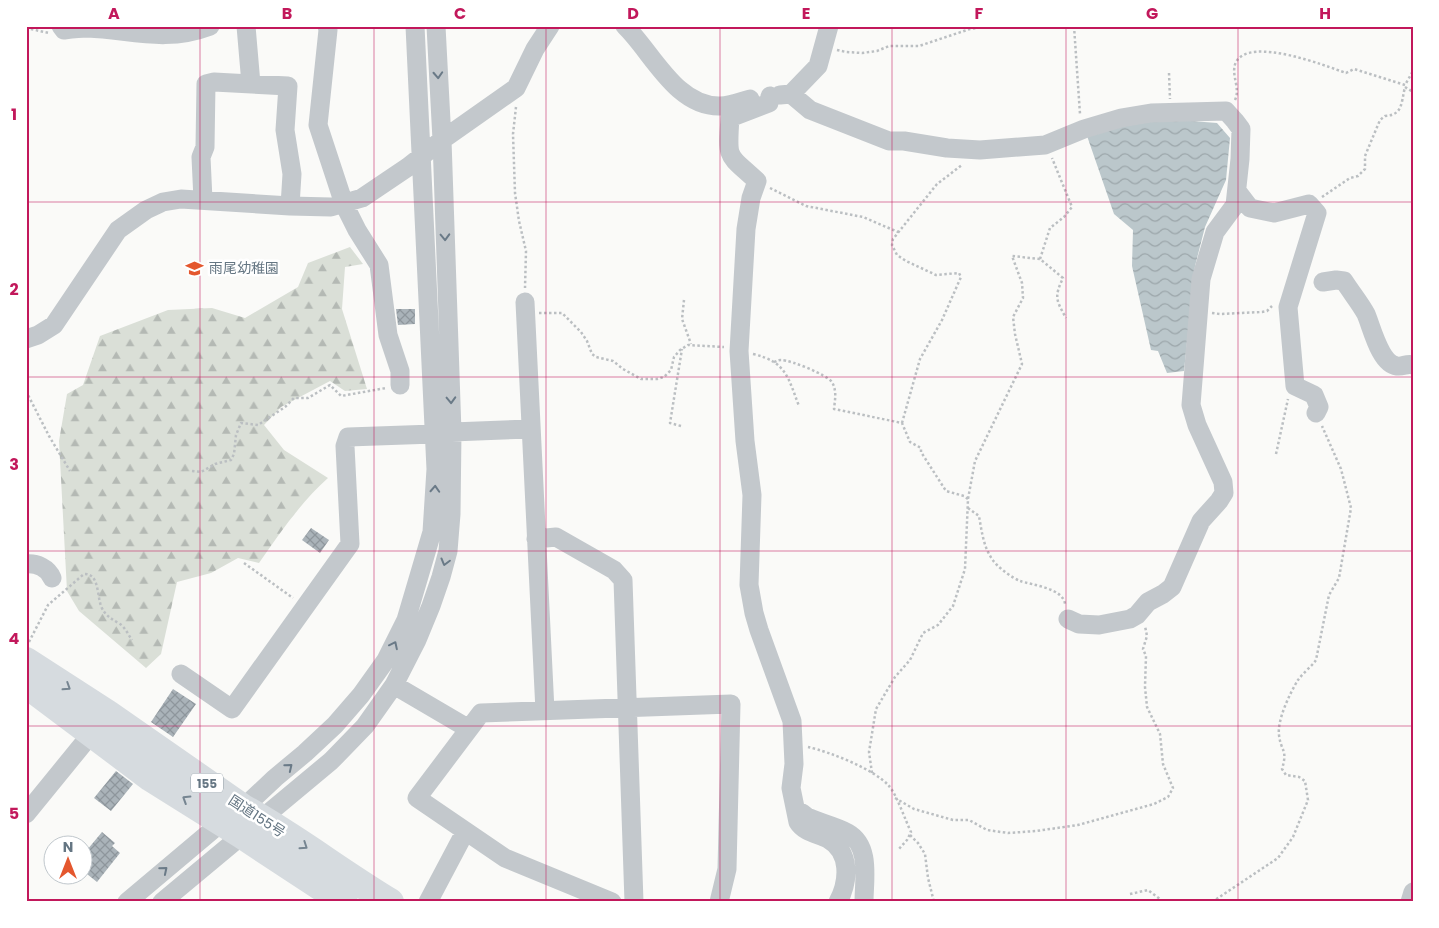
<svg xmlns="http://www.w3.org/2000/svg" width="1439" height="928" font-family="Poppins,'Noto Sans JP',sans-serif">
  <defs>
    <pattern id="forest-firs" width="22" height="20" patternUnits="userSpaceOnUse" patternTransform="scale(1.25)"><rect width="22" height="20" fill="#dadfd7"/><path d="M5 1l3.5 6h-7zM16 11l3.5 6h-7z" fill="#b4b9b4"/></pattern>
    <pattern id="water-waves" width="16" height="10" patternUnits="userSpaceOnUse" patternTransform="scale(1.25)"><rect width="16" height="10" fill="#bbc7cb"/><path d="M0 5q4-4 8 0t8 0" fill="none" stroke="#9ca6aa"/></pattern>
    <pattern id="building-cross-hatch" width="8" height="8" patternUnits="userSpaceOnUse" patternTransform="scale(1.25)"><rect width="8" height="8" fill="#aab3b9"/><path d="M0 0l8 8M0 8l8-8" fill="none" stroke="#8e969c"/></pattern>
  </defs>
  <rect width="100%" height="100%" fill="#fafaf8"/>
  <path fill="url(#forest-firs)" d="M350,247l13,17 -18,3 -3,42 25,80 -22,2 -15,-10 -49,26 -17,18 20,25 44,28c-27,24 -48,55 -69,85l-21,-5 -27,15 -34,9 -16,72 -15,14 -67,-57 -12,-20 -8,-150 8,-47 16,-9 17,-49 68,-26 44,-2 33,10 53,-31 10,-24z"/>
  <path fill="url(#water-waves)" d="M1166,119l51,4 13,15 -4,42 -21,47 -10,39 -11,105 -17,2 -9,-22 -7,-1 -19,-84 1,-36 -19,-16 -28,-81z"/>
  <path fill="url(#building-cross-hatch)" d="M396,309h19v15l-17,1z
    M311,528l18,12 -9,13 -18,-13z
    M173,689l23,15 -23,33 -22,-15z
    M116,771l17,13 -22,27 -17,-13z
    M102,832l13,11 -3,3 8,7 -23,29 -15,-12v-14z"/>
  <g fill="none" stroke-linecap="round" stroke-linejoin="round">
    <path stroke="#bbbfc2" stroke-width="2.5" stroke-dasharray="2.5 2.5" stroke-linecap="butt" d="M1074,26l6,88
      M1368,26v1
      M26,28l23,5
      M837,50l9,2 16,1 15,-2 12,-5h30l51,-17 19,-3
      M1169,73l1,26
      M1405,87l8,5
      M1235,100c6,-12 -5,-26 1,-38 14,-26 90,4 110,11l8,-4 51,16 8,-14
      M516,107l-3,27 2,59 4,28 7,30 -1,37
      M770,188l36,18 57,11 35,15
      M1322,197l28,-19 8,-2 7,-7v-13l15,-36 5,-4c18,-1 16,-13 20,-29
      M1040,259l10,-31 14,-11 8,-10 -20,-49
      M684,300l-2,19 9,25
      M539,313h23l19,19 6,9 5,13 4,3 17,4 10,8 18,10h16l7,-2 7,-7 3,-13 6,-7 8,-5 36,2
      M1212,313l8,1 42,-2 5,-1 5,-5
      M753,354c34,8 35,24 46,52
      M774,362c3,-1 4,-2 7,-2 10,0 46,15 51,22 5,9 3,17 2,27l68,14 8,19 11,6v4l25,39 18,5 4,3
      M26,391l23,45 21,35
      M902,423l18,-64 22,-39 19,-43 -2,-4 -23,2 -30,-14 -9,-6 -5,-10 1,-6 44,-55 25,-19
      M681,426l-11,-3 12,-74
      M1276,454l12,-55
      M192,471l9,1 14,-8 16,-4 3,-6 2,-19 5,-12 17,2 27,-18 9,-9h14l22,-13 11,11 45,-8
      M968,508l11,8c3,17 5,36 18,49 6,6 16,13 23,16 12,4 43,7 45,23
      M244,563l49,35
      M29,642l19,-37 36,-31c15,-1 13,21 17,32 4,10 11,13 19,18 5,3 9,12 12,16
      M808,747c22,5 66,22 81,39 7,7 17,36 22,46l-4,8 -9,10
      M872,773l-3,-21 7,-43 19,-32 15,-17 13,-27 15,-8 15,-19 12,-37 3,-70 7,-38 47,-97 -7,-30 -2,-17 10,-19 -1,-15 -10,-27 28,3 23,19c-9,19 -7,22 3,40
      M895,798l19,11 39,11h16l18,10 21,3 28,-2 42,-6 76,-21 14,-7 5,-9 -10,-24 -3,-30 -13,-27 -2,-20 1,-31 -3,-7 4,-13 -2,-10
      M910,835l8,8 7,11 3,24 6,24
      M1130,894l18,-4 16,12
      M1212,902l66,-44 15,-21 15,-37 -3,-19 -6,-4 -13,-2 -4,-6c6,-20 -1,-17 -3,-34 -2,-15 11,-42 19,-55 5,-7 13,-13 18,-20l13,-65 10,-17 12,-70 -10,-39 -19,-43"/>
    <path stroke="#c3c8cc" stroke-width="19" d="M61,26l3,4c8,-1 16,-2 24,-2 44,2 77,15 122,-2
      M246,26l5,58
      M327,26l1,4 -10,95 26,79 13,26 22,35 9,70 12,36v14
      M625,26c27,26 51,81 95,80 10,0 20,-4 30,-7
      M791,94l19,16 79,31h15l43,7 33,2 65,-5 39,-16 37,-11 30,-5 75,-2 9,10 6,8 -1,30 -5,46 -20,27 -14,47 -10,126 6,20 26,57 1,11 -5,8 -18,20 -29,66 -9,7 -15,8 -11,13 -7,4 -31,6 -20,-1 -11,-5
      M780,95l11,-1 27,-28 11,-40
      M770,96l-1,7 -39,15c-3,43 -3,35 27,63l-6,17 -5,31 -7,122 6,90 7,54 -3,90 5,28 5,17 33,91 2,43 -3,24 7,34c6,10 20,12 30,17 23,13 21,42 10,63
      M1237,191l13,17 24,5 35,-9 8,9 -29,94 7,79 19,9 5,12 -3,6
      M203,200l-2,-43 4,-10 1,-63 8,-2 74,4 -3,44 7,44 -2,32
      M1323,282l13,-2 8,1c7,11 16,22 22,33 6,14 14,50 31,52 6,1 10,-3 16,-1
      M525,302l20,409
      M26,339l12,-4 16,-10 64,-95 28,-20 17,-8 18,-3 109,7 41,1 31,-9 46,-31 34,-27 74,-52 19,-39 15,-23
      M452,432l78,-3
      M536,539l20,-2 58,33 9,10 11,322
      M26,564c11,-1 22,4 26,14
      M181,674l51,35 118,-165 -5,-98 3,-9 86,-3
      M394,685l75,44
      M802,813l5,4c13,6 28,9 41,16 23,13 16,47 16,69
      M26,814l66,-81
      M127,902l95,-80 21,-14 32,-30 30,-25 30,-28 26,-30 25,-35 20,-40 26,-88 4,-63 -21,-443
      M162,902l169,-141 34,-35 29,-41 23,-45 14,-34 10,-29 7,-26 3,-37 1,-82 -10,-292 -6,-114
      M428,902l37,-70
      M612,902l-107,-44 -88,-60 64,-85 250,-9 -4,165 -8,33
      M1410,902l3,-10"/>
    <path stroke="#d6dbdf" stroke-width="28" d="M26,661l82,53 135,94c51,28 97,64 147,94
      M26,684l125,94 91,57 102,67"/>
  </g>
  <defs><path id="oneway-chevron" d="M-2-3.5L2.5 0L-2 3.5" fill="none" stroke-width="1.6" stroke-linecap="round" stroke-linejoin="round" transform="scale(1.25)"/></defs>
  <g stroke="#6a7a87">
    <use href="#oneway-chevron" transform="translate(438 75) rotate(87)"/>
    <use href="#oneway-chevron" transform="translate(445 237) rotate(88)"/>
    <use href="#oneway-chevron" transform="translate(451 400) rotate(88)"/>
    <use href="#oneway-chevron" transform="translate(435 489) rotate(-87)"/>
    <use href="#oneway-chevron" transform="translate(445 562) rotate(105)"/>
    <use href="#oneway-chevron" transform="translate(394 645) rotate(-64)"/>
    <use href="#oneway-chevron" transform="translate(289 767) rotate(-39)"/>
    <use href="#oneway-chevron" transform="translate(164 870) rotate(-40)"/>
  </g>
  <g stroke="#768591">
    <use href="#oneway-chevron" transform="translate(67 687) rotate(33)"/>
    <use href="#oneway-chevron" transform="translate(186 799) rotate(-148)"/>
    <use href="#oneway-chevron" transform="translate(304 846) rotate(34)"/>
  </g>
  <path fill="none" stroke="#c2185b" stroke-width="1" stroke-opacity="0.55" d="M200,26v876M374,26v876M546,26v876M720,26v876M892,26v876M1066,26v876M1238,26v876M26,202h1387M26,377h1387M26,551h1387M26,726h1387"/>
  <defs>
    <symbol id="school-bare" viewBox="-9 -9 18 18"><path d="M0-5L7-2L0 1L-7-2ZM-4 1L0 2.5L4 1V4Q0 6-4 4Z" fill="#e4572e" stroke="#fff" stroke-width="2.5" paint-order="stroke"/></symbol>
  </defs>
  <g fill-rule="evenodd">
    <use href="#school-bare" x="182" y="256" width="25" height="25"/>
  </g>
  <g text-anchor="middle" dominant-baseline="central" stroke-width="5" stroke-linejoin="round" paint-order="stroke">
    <rect fill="#fff" stroke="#939fa8" stroke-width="1" x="191" y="773.5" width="32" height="19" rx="4"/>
    <g font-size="12" font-weight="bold" fill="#657683">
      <text x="207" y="783">155</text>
    </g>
    <g font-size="14" fill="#657683" stroke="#fff" text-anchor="start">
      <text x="209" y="268">雨尾幼稚園</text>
    </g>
    <g font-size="14" fill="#657683" stroke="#fff">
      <text transform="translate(257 816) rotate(33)">国道155号</text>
    </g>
  </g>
  <rect width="1439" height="928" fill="none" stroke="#ffffff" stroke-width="55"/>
  <g transform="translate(68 860)"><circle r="24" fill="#ffffff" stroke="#c1c8cd"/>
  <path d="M0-4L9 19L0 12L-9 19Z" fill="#e4572e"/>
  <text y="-8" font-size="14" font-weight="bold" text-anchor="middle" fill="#657683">N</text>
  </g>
  <rect x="28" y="28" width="1384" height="872" fill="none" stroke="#c2185b" stroke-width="2"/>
  <g font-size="16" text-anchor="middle" font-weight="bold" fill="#c2185b">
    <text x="114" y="19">A</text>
    <text x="287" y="19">B</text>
    <text x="460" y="19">C</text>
    <text x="633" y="19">D</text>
    <text x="806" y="19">E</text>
    <text x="979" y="19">F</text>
    <text x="1152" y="19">G</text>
    <text x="1325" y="19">H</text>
    <text x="14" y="120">1</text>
    <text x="14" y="295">2</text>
    <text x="14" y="470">3</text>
    <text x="14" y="644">4</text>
    <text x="14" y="819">5</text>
  </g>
</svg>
